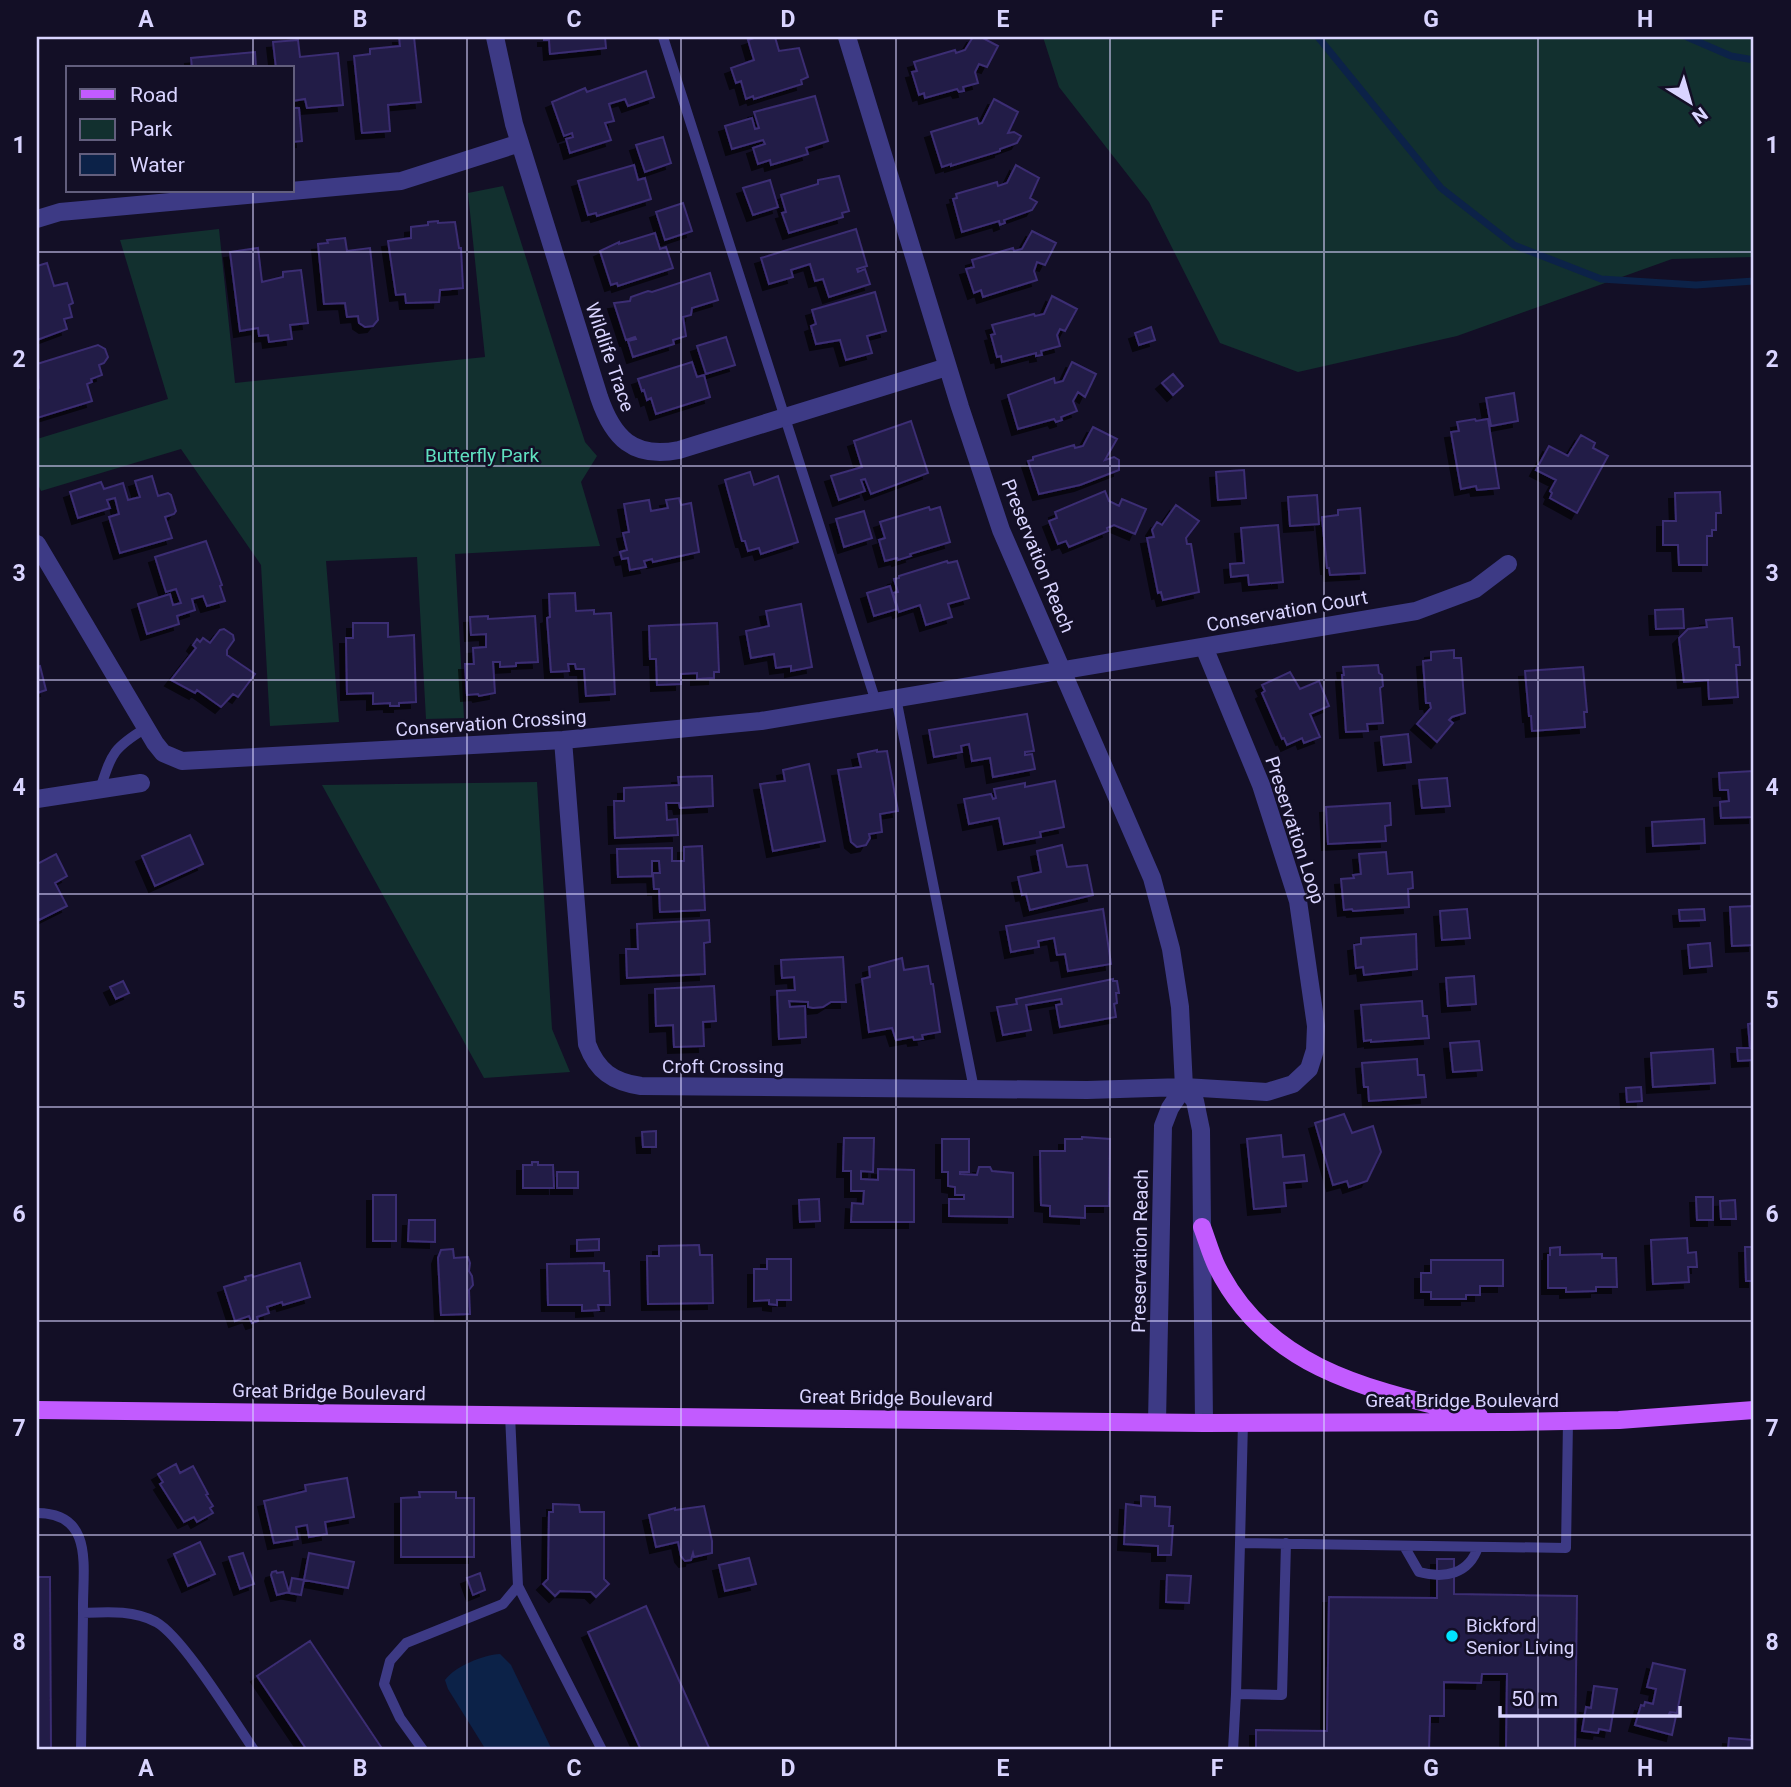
<svg xmlns="http://www.w3.org/2000/svg" width="1791" height="1787" font-family="Roboto,sans-serif">
  <defs>
    <filter id="shadow"><feDropShadow dx="-6" dy="6" stdDeviation="0" flood-color="#0009"/></filter>
  </defs>
  <rect width="100%" height="100%" fill="#130f26"/>
  <path fill="#12302f" d="M1043,37h711v220l-82,2 -215,77 -159,36 -78,-29 -71,-141 -90,-115z
    M503,186l82,256 12,14 -16,26 19,64 -145,8 9,164 -38,1 -9,-162 -91,4 13,161 -69,4 -9,-161 -80,-116 -140,42 -4,-9v-43l131,-40 -48,-159 99,-11 16,154 250,-26 -17,-164z
    M537,782l15,247 18,43 -86,6 -162,-293z"/>
  <path fill="#0c2248" d="M500,1654l11,11 41,85h-66l-38,-61 -3,-9c10,-14 38,-25 55,-26z"/>
  <g fill="none" stroke-linecap="round" stroke-linejoin="round">
    <path stroke="#0c2248" stroke-width="7" d="M1318,37l123,151 73,57 87,34 95,6 58,-4
      M1687,37l44,19 23,4"/>
  </g>
  <path fill="#241b47" stroke="#3b2d73" stroke-width="2" filter="url(#shadow)" d="M399,37h15l7,65 -33,3 2,26 -28,2 -8,-77 16,-2v-5l30,-3z
    M544,37h61l1,11 -56,6 -1,-14h-5z
    M757,37h18l4,14 20,-3 9,29 -7,3 1,4 -48,15 -1,-3 -7,3 -5,-18 -5,2 -5,-15 23,-8 -6,-20z
    M973,37h8l17,9 -11,21 -8,-3 -4,8 3,11 -15,4 1,4 -5,1 -2,-3 -32,9 -1,-5 -5,2 -7,-23 5,-1 -3,-9 41,-12 1,3 9,-3z
    M298,40l2,17 38,-4 5,52 -36,3 -2,-9 -13,2v-33h-16l-3,-26z
    M255,52l1,16h-64l-1,-10z
    M646,71l8,26 -26,9 -3,-7 -16,5 5,17 -9,2 6,17 -41,13 -4,-14 7,-2 -1,-4 -8,3 -12,-34 33,-14 2,4z
    M815,96l13,45 -22,7 2,6 -37,11 -1,-5 -12,4 -5,-16 12,-4 -2,-4 -31,9 -7,-23 27,-8 3,11 4,-1 -5,-16z
    M994,99l24,13 -10,21 6,-1 7,4 -4,7 -17,6v2l-49,15v-2l-9,3 -11,-35 46,-14 2,6 3,-1z
    M292,108h7l3,33 -10,1z
    M663,137l8,26 -26,9 -9,-27z
    M634,165l4,15 7,-2 6,21 -54,17 -1,-3 -8,2 -10,-34z
    M1016,165l23,13 -9,20 7,4 -5,8 -28,10 1,3 -5,2 -1,-4 -37,11 -9,-33 4,-1 -1,-4 41,-12 1,4 9,-3z
    M839,176l10,35 -7,2 1,4 -54,16 -7,-20 4,-1 -5,-17 37,-11v-4z
    M770,180l8,27 -25,8 -10,-27z
    M683,203l9,28 -27,9 -9,-28z
    M438,221v2l17,-1 4,26h2l2,40 -23,2 -1,12 -33,1 -1,-9 -9,1 -8,-54 23,-3v-11l17,-2v-3z
    M856,229l11,37 -10,3 1,3 7,-3 5,15 -41,13 -6,-18 -8,2 -5,-17 -19,6 2,7 -24,7 -8,-26z
    M1032,231l24,12 -11,22 -8,-3 -3,9 3,9 -54,17 -2,-7 -7,3 -8,-24 8,-2 -2,-7 41,-12 1,3 8,-2z
    M655,233l5,16 6,-2 7,21 -55,18 -1,-3 -6,2 -11,-34 19,-9v2z
    M345,238l2,13 23,-3 8,72 -5,6 -8,1 -6,-4 -1,-7 -11,1 -2,-14 -21,1 -6,-60 10,-1 -1,-3z
    M258,248l4,34 21,-5v-5l18,-2 7,53 -18,2 2,14 -23,3 -1,-7 -9,1 -1,-8 -18,3 -10,-79z
    M47,263l7,23 13,-3 6,20 -4,2 3,12 -8,2 3,10 -30,11v-74z
    M710,273l8,27 -26,8 -1,7 -8,2 3,19 -13,4 1,4 -41,13 -5,-16 8,-2 -1,-2 -9,3 -12,-37 16,-2 1,-4 17,-6 4,1z
    M875,292l11,39 -19,5 5,17 -26,7 -6,-20 -24,4 -5,-18 5,-2 -4,-14z
    M1052,296l25,13 -12,22 -5,-2 -3,6 3,11 -19,5 1,4 -6,1v-3l-34,9 -1,-6 -4,1 -6,-22 4,-1 -3,-9 42,-11 1,2 9,-2z
    M1151,327l4,13 -16,5 -4,-12z
    M726,337l9,28 -29,9 -9,-28z
    M98,345l7,4 3,8 -4,6 -5,2 3,10 -11,4 1,3 -5,2 5,17 -55,17v-29l2,-1 -2,-24z
    M692,362l5,15 7,-2 6,22 -54,17 -5,-16 -4,2 -3,-10 -2,1 -4,-12z
    M1072,362l24,12 -11,23 -7,-5 -5,9 4,10 -16,6 1,3 -6,2 -2,-3 -36,10 -10,-34 46,-17 1,5 8,-2z
    M1173,374l10,12 -10,9 -11,-12z
    M1514,393l4,28 -27,5 -5,-28z
    M1475,419l1,2 12,-2 11,69 -22,2 -1,-4 -15,3 -10,-57 8,-1 -2,-9z
    M911,421l17,52 -57,21 -6,-15 -4,1 4,11 -26,9 -8,-24 31,-9 -8,-26z
    M1093,427l24,12 -12,21 9,-3 5,3v10l-39,15 -41,9 -11,-33 5,-1v-3l41,-12 1,3 8,-2z
    M1581,435l14,8 -2,5 15,8 -31,57 -27,-15 2,-5 -2,-2 6,-11 -20,-10 13,-24 19,10z
    M1244,470l2,28 -28,2 -2,-28z
    M750,472l4,13 24,-9 20,66 -37,12 -2,-6 -11,3 -3,-10h-3l-17,-61z
    M152,476l6,20 10,-3 3,2 5,16 -2,3 -9,3 7,21 -52,15 -11,-36 10,-3 -4,-16 -8,2 3,8 -32,10 -8,-26 31,-10 3,7 19,-6 5,17 12,-3 -5,-16z
    M1105,491l4,10 10,5 3,-7 24,10 -11,25 -21,-9 -7,3 1,3 -39,16 -3,-6 -8,3 -9,-23 8,-3 -2,-6z
    M1720,492l1,21h-5v17h-4v6h-5v29h-28l-1,-20h-15v-24h13l-1,-28z
    M1317,495l2,29 -29,2 -2,-29z
    M679,498l2,7 10,-2 8,49 -46,10 -1,-3 -8,2 2,6 -16,3 -2,-12 -6,1 -2,-7 7,-2 -4,-17 6,-1 -5,-28 25,-4 2,11 17,-3 -2,-8z
    M1176,505l23,16 -13,17 1,6h4l8,48 -36,8 -2,-8 -3,1 -11,-55 7,-1 -2,-7 5,-8 5,3z
    M929,507l1,3 10,-3 10,35 -40,12 1,2 -13,4 -1,-2 -12,3 -6,-21 6,-2 -5,-16z
    M1360,508l5,65 -35,2 -1,-7h-2l-5,-51 16,-2v-5z
    M864,511l8,27 -28,9 -8,-28z
    M1278,525l5,57 -34,3 -1,-10 -17,2 -1,-13 14,-1 -3,-35z
    M206,541l16,44 -2,1 5,15 -18,5 -4,-10 -11,3 3,11 -18,6 2,8 -32,10 -9,-30 32,-10 3,11 8,-2 -5,-14 -10,3 -11,-35z
    M947,561l1,2 9,-2 12,37 -21,6 4,13 -26,8 -6,-20 -21,7 -6,-19 5,-1 -4,-13 5,-1v-2z
    M890,586l7,23 -23,7 -7,-23z
    M575,593l1,18 18,-1v4l17,-1 4,81 -29,2 -2,-27h-8l-1,-5h-7l1,7 -18,1 -4,-54 3,-1 -1,-23z
    M801,604l11,63 -21,4v-5l-15,2 -2,-14 -23,4 -5,-27 23,-5 -3,-15z
    M1683,609l1,19 -28,1 -1,-19z
    M488,616v3l47,-3 3,46 -22,1v3l-16,1v-5h-7l2,31 -16,3 -1,-2 -11,1 -2,-31h9l-1,-16 13,-1v-13l-15,1 -1,-18z
    M1732,618l2,29h5l1,18h-4l2,32 -29,2 -1,-19 -24,2 -5,-44 9,-9 19,-2 -1,-7z
    M353,623h35v14l26,-2 2,67 -17,1v3h-9v-3l-17,1v-11l-26,1 -1,-56h7z
    M717,623l2,49h-5v6l-17,1v-6l-16,1v10l-24,1 -1,-26h-6l-1,-33z
    M224,629l9,6 1,5 -7,10v5l28,19 -17,23 -5,-3 -12,13 -24,-17 -2,3 -24,-13 25,-32 -3,-3 4,-6 3,3 3,-4 7,5 10,-13z
    M1454,650v8h7l4,55 -13,4 -3,3 4,3 -16,19 -20,-18 14,-16 -1,-5h-4l-3,-42 8,-1v-8z
    M1378,665l1,8 3,2 1,11 -3,2 3,35 -16,1 1,7 -22,1 -4,-57h2l-1,-8z
    M40,666l6,24 -9,3v-26z
    M1583,667l4,45h-3l1,15 -53,4 -1,-15h-2l-4,-45z
    M1290,672l10,17 19,-8 10,25 -19,8 10,23 -16,6 -2,-5 -15,7 -3,-7 -2,1 -20,-46 3,-2 -3,-6z
    M1027,714l7,37 -9,1v3l7,-1 3,15 -42,8 -3,-19 -18,3 -3,-17 -8,2 1,6 -28,5 -5,-27z
    M1408,734l3,28 -27,3 -3,-28z
    M877,750v2l10,-1 11,60 -18,3 2,18 -13,2 1,4 -4,7 -9,2 -6,-5 -13,-72 23,-3 -3,-13z
    M809,764l16,77 -52,10 -13,-67 25,-3 -2,-11z
    M1754,771v46l-33,1 -1,-16 9,-1 -1,-11h-8l-1,-17z
    M712,776l1,30 -33,2 -1,-5h-13l1,17 10,-1 1,16 -63,3 -1,-37h10v-13l55,-3 -1,-8z
    M1447,778l3,28 -28,2 -3,-28z
    M1055,781l9,46 -24,5 1,5 -37,7 -5,-26 -30,6 -5,-25 27,-5 2,5 3,-1 -2,-9 31,-6v4z
    M1390,803l1,22 -6,1 1,15 -58,3 -2,-37z
    M1704,819l1,24 -52,3 -1,-24z
    M190,835l13,29 -48,22 -13,-30z
    M1062,845l5,22 20,-2 6,30 -63,15 -4,-16 -4,1 -4,-18 23,-5 -4,-21z
    M702,846l3,64 -45,2 -1,-23h-5l-1,-16h7l-1,-12h-7v15l-34,1 -1,-28 55,-1v13h12v-14z
    M1386,852l2,22 24,-2 1,16 -5,1 1,18 -56,4 -1,-2 -8,1 -3,-31 13,-1 -1,-3 8,-1 -2,-20z
    M56,854l11,22 -12,7 12,23 -28,14 -2,-5v-51z
    M1754,906v39l-22,1 -2,-39z
    M1103,909l8,55 -43,7 -3,-17 -8,1 -3,-17 -16,3 1,6 -28,5 -5,-26z
    M1467,909l3,29 -28,2 -2,-29z
    M1704,909l1,11 -25,1 -1,-11z
    M709,920l1,22 -6,1 1,31 -78,4 -1,-29h12l-1,-25z
    M1416,934l1,35 -53,6 -1,-8 -7,1 -2,-23 7,-1v-6z
    M1710,943l2,23 -22,2 -2,-23z
    M843,957l3,45h-15l-8,5 -10,1 -5,-1v-5l-19,-1 1,6 15,-1 1,31 -27,2 -2,-48 18,-1 -1,-13 -12,1 -1,-18z
    M902,958l2,12 24,-4 3,18h2l7,48 -18,3 1,4 -9,1 -1,-3 -17,3 -4,-12 -23,4 -7,-53 8,-2 -1,-10z
    M1474,976l2,28 -28,2 -2,-28z
    M1113,979v2h4l2,12h-3l1,10 -3,1 2,13 -56,10 -4,-22 6,-1 -1,-5 -35,6 5,25 -28,5 -6,-28 20,-3 -1,-5z
    M123,981l6,12 -13,6 -6,-12z
    M714,986l2,35 -13,1 1,24 -30,1 -1,-22 -17,1 -1,-37z
    M1422,1001l1,15h4l2,22 -58,4v-2l-7,1 -3,-36z
    M1754,1023v37l-16,1 -1,-13h13l-2,-24z
    M1479,1041l3,29 -29,2 -3,-29z
    M1713,1049l2,34 -62,4 -2,-34z
    M1417,1059l1,16h6l2,22 -57,4 -1,-14h-4l-2,-24z
    M1641,1087l1,14 -15,1 -1,-14z
    M1344,1114l8,19 21,-7 8,26 -14,29 -18,6 -2,-6 -14,4 -18,-62z
    M656,1131v16h-13l-1,-15z
    M1281,1135l2,22 21,-2 3,26 -23,2 2,23 -32,3 -7,-70z
    M1082,1137l28,2 -1,67h-24v12l-35,-2v-10l-9,-1 -1,-54h25v-12h17z
    M844,1138h30l-1,34 -12,-1v8l17,1v-11l36,1v52h-63l1,-19 11,1 1,-13h-13v-20h-8z
    M942,1139h27v33h-9v2l17,1 2,-8h11l2,4 21,2v44l-64,-1v-17h15v-4h-9v-8l-7,-1v-14h-6z
    M532,1162h6v3h15l1,23h-31v-23h9z
    M557,1172h21v16h-21z
    M373,1195h23v46h-23z
    M1696,1197h17v23h-16z
    M819,1199l1,22 -20,1 -1,-22z
    M1735,1200l1,19h-15l-1,-18z
    M409,1220h26v22l-27,-1z
    M1687,1238l1,15 8,-1 1,15h-9l1,15 -36,2 -2,-44z
    M599,1239v11l-22,1v-11z
    M699,1245l1,10h12l1,48 -65,1 -1,-48h12v-10z
    M1560,1247v8l42,-1v4h14l1,29h-21v4l-30,1v-4h-18v-33h2v-7z
    M1745,1247h9v34h-8z
    M453,1249l1,9 14,-1 2,6 -1,8 3,5 1,9 -4,5 1,24 -29,1 -3,-57 3,-8z
    M767,1259h24v41h-14v5l-8,-1v-4l-15,1v-32h13z
    M1431,1260h72v26h-23v9h-14v4h-35v-7h-10v-19h10z
    M300,1263l10,34 -27,8 -1,-3 -15,5 2,6 -12,4 1,4 -6,2 -3,-7 -14,5 -11,-34 22,-7 -1,-3 7,-2 1,2z
    M604,1263v8h5l1,34h-12l1,5 -17,1v-6h-34l-1,-41z
    M176,1464l4,9 13,-7 15,28 -2,1 7,11 -3,2 3,5 -16,9 -3,-5 -10,5 -24,-38 3,-2 -5,-8z
    M347,1478l7,39 -29,5 2,12 -18,3 -2,-12 -11,2 2,12 -24,4 -10,-42 42,-10 -1,-6z
    M419,1492h37v6h18v59h-73v-59l19,-1z
    M1141,1496l14,1v9l15,1 -1,19h4l-2,29h-13v-9l-34,-2 2,-40 15,2z
    M553,1504l26,1 1,7h24v67l5,5 -13,13 -5,-5 -31,-1 -5,5 -12,-12 5,-5 1,-67h4z
    M704,1506l8,35v12l-18,4 -1,-4 -2,7 -6,1 -4,-5 -3,-14 -22,5 -7,-32 26,-7v2z
    M200,1542l15,32 -27,12 -14,-32z
    M243,1553l11,31 -14,5 -11,-32z
    M309,1553l45,9 -6,26 -44,-8z
    M749,1558l7,26 -31,7 -6,-26z
    M1437,1559h17v35l123,2 -2,154h-69l1,-76h-25l-1,9 -37,-1v34h-14l-1,34h-173v-20l71,1 2,-134 108,1z
    M276,1571l1,2 6,-1 6,20 -12,3 -6,-20 1,-3z
    M480,1573l5,17 -12,5 -6,-17z
    M1167,1575l24,1 -2,27 -23,-1z
    M37,1577h13l1,173h-14z
    M292,1578l12,2 -3,15 -12,-2z
    M646,1606l64,144h-69l-53,-118z
    M310,1641l73,109h-76l-50,-74z
    M1653,1663l32,7 -8,43 -7,-1 -1,2 7,2 -4,19 -37,-10 6,-20 3,1 1,-4 8,2 3,-15 -9,-2z
    M1594,1686l23,3 -7,42 -11,-2 -1,4 -16,-2 4,-24 5,1z
    M1752,1737l2,1v12h-26l1,-12 24,2z"/>
  <g fill="none" stroke-linecap="round" stroke-linejoin="round">
    <path stroke="#3d3a85" stroke-width="10" d="M663,37l213,665
      M896,698l78,391
      M100,789c12,-36 13,-41 46,-61
      M510,1415l8,171 84,164
      M1243,1422l-3,121 326,5 2,-127
      M37,1513c59,0 45,57 46,100 25,-1 50,-3 73,9 27,15 78,99 98,128
      M1240,1543l-4,151 46,1 4,-152
      M1404,1546l15,26c26,7 50,2 59,-25
      M81,1750l2,-137
      M423,1750l-23,-32 -16,-34 6,-23 16,-18 97,-39 15,-18
      M1233,1750l3,-56"/>
    <path stroke="#3d3a85" stroke-width="18" d="M495,37l19,87 85,273c14,41 34,62 80,53l268,-83
      M847,37l113,370 41,123 151,348 19,71 9,58 4,80
      M37,219l23,-7 341,-31 119,-38
      M37,544l118,199 8,10 19,8 381,-21 198,-19 655,-110 59,-22 33,-25
      M563,740l24,304c10,27 26,38 54,42l446,4 97,-3 83,5 26,-8 16,-15 6,-19 1,-24 -18,-125 -37,-116 -57,-138
      M37,799l104,-16
      M1157,1422l6,-296 7,-18 14,-21 11,14 6,29 3,293"/>
    <path stroke="#c25bff" stroke-width="18" d="M1202,1227c5,13 9,28 15,40 52,105 159,124 262,149
      M37,1410l1167,13 303,-1 112,-2 135,-10"/>
  </g>
  <path fill="none" stroke="#d9d4ff" stroke-width="2" stroke-opacity="0.55" d="M253,37v31M467,37v1713M681,37v1713M896,37v1713M1110,37v1713M1324,37v1713M1538,37v1713M253,191v1559M37,252h1717M37,466h1717M37,680h1717M37,894h1717M37,1107h1717M37,1321h1717M37,1535h1717"/>
  <circle fill="#00e5ff" stroke="#130f26" stroke-width="2.5" cx="1452" cy="1636" r="7"/>
  <g text-anchor="middle" dominant-baseline="central" stroke-width="5" stroke-linejoin="round" paint-order="stroke">
    <g font-size="19" fill="#d9d4ff" stroke="#130f26">
      <text transform="translate(610 357) rotate(71)">Wildlife Trace</text>
      <text transform="translate(1038 556) rotate(68)">Preservation Reach</text>
      <text transform="translate(1287 611) rotate(-10)">Conservation Court</text>
      <text transform="translate(491 723) rotate(-4)">Conservation Crossing</text>
      <text transform="translate(1295 830) rotate(72)">Preservation Loop</text>
      <text x="723" y="1066">Croft Crossing</text>
      <text transform="translate(1140 1251) rotate(-89)">Preservation Reach</text>
      <text transform="translate(329 1392) rotate(1)">Great Bridge Boulevard</text>
      <text transform="translate(896 1398) rotate(1)">Great Bridge Boulevard</text>
      <text x="1462" y="1400">Great Bridge Boulevard</text>
    </g>
    <g font-size="19" fill="#5fe0c0" stroke="#130f26">
      <text x="482" y="455">Butterfly Park</text>
    </g>
    <g font-size="19" fill="#d9d4ff" stroke="#130f26" text-anchor="start">
      <text x="1466" y="1625">Bickford<tspan x="1466" dy="22">Senior Living</tspan></text>
    </g>
  </g>
  <rect width="1791" height="1787" fill="none" stroke="#130f26" stroke-width="77"/>
  <rect x="66" y="66" width="228" height="126" fill="#130f26" stroke="#625e7d" stroke-width="2"/>
  <rect x="80" y="89" width="35" height="10" fill="#c25bff" stroke="#625e7d" stroke-width="2"/>
  <text x="130" y="102" font-size="21" fill="#d9d4ff">Road</text>
  <rect x="80" y="119" width="35" height="21" fill="#12302f" stroke="#625e7d" stroke-width="2"/>
  <text x="130" y="136" font-size="21" fill="#d9d4ff">Park</text>
  <rect x="80" y="154" width="35" height="21" fill="#0c2248" stroke="#625e7d" stroke-width="2"/>
  <text x="130" y="172" font-size="21" fill="#d9d4ff">Water</text>
  <g transform="translate(1690 102) rotate(143)" stroke="#130f26" stroke-width="5" paint-order="stroke">
  <path d="M0-5L12 26L0 18L-12 26Z" fill="#d9d4ff"/>
  <text y="-10" font-size="19" font-weight="bold" text-anchor="middle" fill="#d9d4ff">N</text>
  </g>
  <path d="M1500 1706v10h180v-10" fill="none" stroke="#d9d4ff" stroke-width="3.5"/>
  <text x="1511" y="1706" font-size="21" fill="#d9d4ff" stroke="#130f26" stroke-width="5" paint-order="stroke">50 m</text>
  <rect x="38" y="38" width="1714" height="1710" fill="none" stroke="#d9d4ff" stroke-width="2.5"/>
  <g font-size="23" text-anchor="middle" font-weight="bold" fill="#d9d4ff">
    <text x="146" y="27">A</text>
    <text x="360" y="27">B</text>
    <text x="574" y="27">C</text>
    <text x="788" y="27">D</text>
    <text x="1003" y="27">E</text>
    <text x="1217" y="27">F</text>
    <text x="1431" y="27">G</text>
    <text x="1645" y="27">H</text>
    <text x="19" y="153">1</text>
    <text x="1772" y="153">1</text>
    <text x="19" y="367">2</text>
    <text x="1772" y="367">2</text>
    <text x="19" y="581">3</text>
    <text x="1772" y="581">3</text>
    <text x="19" y="795">4</text>
    <text x="1772" y="795">4</text>
    <text x="19" y="1008">5</text>
    <text x="1772" y="1008">5</text>
    <text x="19" y="1222">6</text>
    <text x="1772" y="1222">6</text>
    <text x="19" y="1436">7</text>
    <text x="1772" y="1436">7</text>
    <text x="19" y="1650">8</text>
    <text x="1772" y="1650">8</text>
    <text x="146" y="1776">A</text>
    <text x="360" y="1776">B</text>
    <text x="574" y="1776">C</text>
    <text x="788" y="1776">D</text>
    <text x="1003" y="1776">E</text>
    <text x="1217" y="1776">F</text>
    <text x="1431" y="1776">G</text>
    <text x="1645" y="1776">H</text>
  </g>
</svg>
